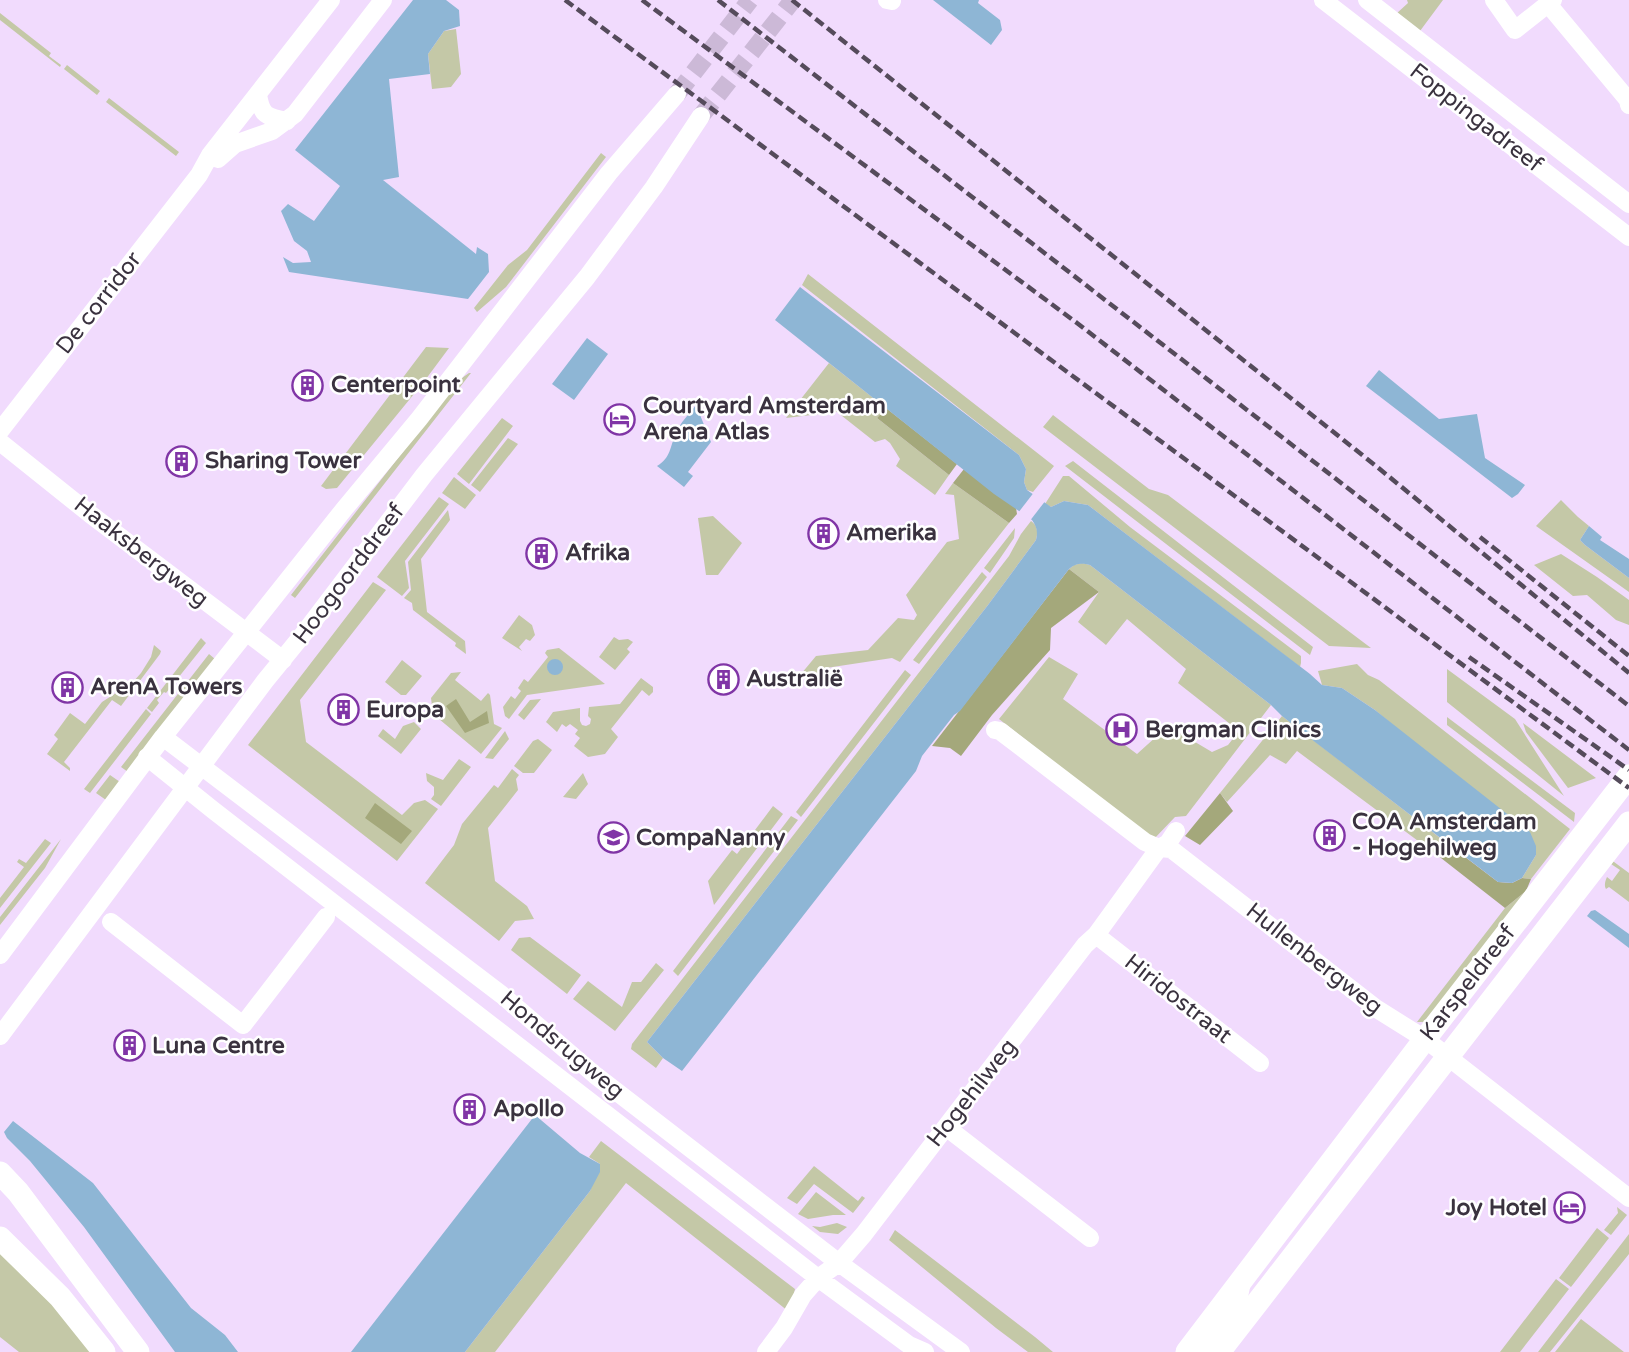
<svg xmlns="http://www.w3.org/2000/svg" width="1629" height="1352" font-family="'Varela Round',sans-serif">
  <rect width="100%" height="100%" fill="#f1dbfd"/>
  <path fill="#c4c8a7" d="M1407,0h36l-23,31 -24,-17 12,-11z
    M0,13l51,40 -2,3 12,9 -1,2 -60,-47z
    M456,29l5,45 -10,13 -19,2 -4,-35 16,-23z
    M67,65l33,26 -3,4 -33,-26z
    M109,98l70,54 -3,4 -70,-54z
    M601,153l5,4 -100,130 -29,25 -3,-4 34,-43 19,-15z
    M808,274l246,192 -21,26 -6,-2 -3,-8 2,-13 -7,-14 -217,-170z
    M426,347l23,1 -26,35 -86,105 -11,1 -5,-3z
    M829,363l57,45 -9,10 72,57 -14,20 -39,-29 4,-7 -10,-16 -5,-4 -10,3 -38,-30 -51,6z
    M469,373h2l-176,225 -4,-3 168,-215z
    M1053,415l96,74 19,6 203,153 -42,-2 -286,-219z
    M502,418l11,8 -44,58 -12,-10z
    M508,438l10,6 -38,48 -9,-7z
    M1073,461l240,186 -3,8 -245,-189z
    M1063,476h6l61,51 171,129v7l-1,4 -212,-162 -24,-4 -13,6 -6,-3z
    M454,477l22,18 -11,14 -23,-16z
    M953,483l56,40 -109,139 -8,-4 -66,10 -13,13 -12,-7 15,-18 52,-6 30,-32 16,2 3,-5 -11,-20 41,-53 12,-3 -5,-44 -9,-1z
    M439,497l10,7 -44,57 4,27 -7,8 -25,-19z
    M1561,500l17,17 11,9 -9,14 5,5 44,33v14l-93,-66z
    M448,510l2,10 -29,39 6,53 38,29 1,13 -11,-8 1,-3 -43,-33 -1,-7 -8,-5 7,-8 -3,-28z
    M713,516l29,27 -24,32h-12l-8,-57z
    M1031,521c7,5 7,11 5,19l-48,65 -341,437 16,16 -7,10 -25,-19 1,-5 377,-488 12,-22z
    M1015,528l-1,10 -24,35 -6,-5z
    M1561,554l36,23 32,23v25l-13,-5 -29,-25 -14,1 -39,-31z
    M1082,563l8,2 181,140 -85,111 -11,1 -22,23 -154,-121 50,-62 29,17 -15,25 74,55 31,-28 44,26 16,-7 11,-14 -61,-48 8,-14 -59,-50 -21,26 -28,-23 21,-30 -30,-23 5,-4z
    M982,572l5,5 -68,87 -6,-4z
    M373,582l13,8 -86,110 6,42 96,73 12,-12 11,-3 13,9 -41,52 -149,-116z
    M519,615l13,10 3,10 -5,6 -4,-2 -7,8 3,4 -20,-13z
    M614,637l5,3 9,-1 5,3 -6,7 3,3 -15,18 -16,-13z
    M201,638l5,5 -40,50 -2,-1 -7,8 2,3 -7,9 -5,-4z
    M154,645l7,6 -1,3 -39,52 -9,-6 -48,62 6,6v3l-23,-17 11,-15 -4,-4 16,-22 15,11 17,-22 31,-20 8,-9 10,-16z
    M559,648l46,36 -78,11 -18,24 -4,-3 -2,-9 8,-11 4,3 6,-8 -3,-3 6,-9 4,3 20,-25 -3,-4 2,-3z
    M209,654l6,5 -87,113 -7,-5z
    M402,660l20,16 -16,19h-5l-16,-13z
    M1357,664l11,11 11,5 191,149 -39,50 -9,-1 14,-23 -129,-118 -32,-27 -33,-22 -20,-3 -4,-14z
    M1447,669l68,50 49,77 -117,-94z
    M905,670l6,5 -110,142 -5,-5z
    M461,672l-6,8 26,21 7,-8 2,2 4,29 8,4 -21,26 -48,-40 -2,-16 20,-25z
    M641,678l12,9v5l-4,4 -7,-6 -31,39 7,8 -13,17 -17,3 -14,-11 6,-8 -5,-4 3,-4 -8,-6 -4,3 -4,-3 -5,8 -11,-10 7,-10 27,-4v13l2,4 4,1 4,-2 1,-5 -3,-3 1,-9 31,-3z
    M541,699l-17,21 -6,-5 12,-15z
    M146,709l5,5 -61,79 -6,-4z
    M1282,716l166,128 -7,14 -144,-107 -11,13 -16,-9 -43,47 -7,-9z
    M1447,717l128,96 -1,9 -127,-97z
    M414,722l7,7 -20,25 -23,-18 5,-7 12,10 8,-13z
    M1523,723l73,55 -28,10 -42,-56z
    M505,731l4,8 -16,20 -8,-1z
    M538,739l14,11 -18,23h-11l-9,-7 19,-25z
    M459,759l12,8 -30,39 -10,-7 3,-4v-8l-7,-6 -1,-8 17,7z
    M512,769l7,6 -3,4 2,11 -30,38 7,53 32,25 7,13 -19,2 -16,20 -74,-58 29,-38 8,-21 32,-39 4,3z
    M583,773l5,11 -12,15 -13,-2z
    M110,775l10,7 -14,18 -10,-7z
    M773,806l10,8 -69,91 -6,-24 24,-31 5,4z
    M791,816l7,4 -120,156 -5,-5z
    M45,839l6,4 -51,65v-10l24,-31 -7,-5 2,-3 7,4z
    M61,839l-16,29 -45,57v-8z
    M1610,859l19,14v29l-20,-15 -3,2c-2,-3 -1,-8 1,-12l5,4 8,-11 -12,-8z
    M1526,891l-94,131h-15l88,-114z
    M530,937l51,38 -14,19 -56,-44 8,-12z
    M656,963l8,7 -49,61 -42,-32 15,-18 34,26 10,-25h9z
    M601,1141l194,148 -4,18 -3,4 -162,-128 -131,169h-30l125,-161 10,-27 -11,-7z
    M814,1166l44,35 4,-5 3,2 -12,15 -39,-29 -17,20 -10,-6z
    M816,1192l30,23h-13l-25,4 -10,-5z
    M1617,1207l10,8 -16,20 -7,-5 14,-17z
    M837,1223l10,4 -9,7 -18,-2 -8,-6 8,1z
    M1597,1228l12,10 -38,49 -12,-9z
    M895,1230l140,107 18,15h-25l-32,-24 -107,-88z
    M1629,1234v20l-79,98h-12z
    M0,1249l12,10 82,93h-75l-19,-15z
    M1556,1279l13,10 -49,63h-20z
    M1581,1319l43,33h-69z"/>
  <path fill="#a4a87b" d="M886,408l71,56 -8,11 -72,-57z
    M964,469l52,39 1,6 -8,9 -56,-40z
    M1069,569l30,23 -48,36 -1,22 -58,65 -31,41 -11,-8 -18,-2z
    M456,699l14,23 17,-11 2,12 -24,10 -19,-27z
    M1220,793l13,18 -33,34 -15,-9z
    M375,803l37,28 -11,13 -36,-26z
    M1448,844l50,38 14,1 10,-5 9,1 -5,12 -21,17 -64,-50z"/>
  <path fill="#8eb6d5" d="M413,0h33l13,10 1,16 -16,5 -16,23 2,20 -41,5 10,98 -16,3 93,74 1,-7 11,7 1,18 -21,27 -179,-27 -6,-15 10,6 18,-1 -4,-11 -13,-10 -13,-30 7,-7 26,17 26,-35 -45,-36z
    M933,0h46l-1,3 22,17 2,10 -11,15z
    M800,287l219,168 7,14 -2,13 3,8 24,17 13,-6 24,4 222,169 12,11 20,3 33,22 155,122 6,14v9l-14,23 -10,5 -14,-1 -183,-140 -33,-26 -11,-11 -181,-140c-9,-2 -14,-2 -21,4l-109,142 -6,4 -32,41 -6,15 -234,300 -19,-13 -16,-16 341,-437 48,-65c2,-8 1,-13 -4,-20l-38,-26 -219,-174z
    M587,338l21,16 -34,46 -22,-16z
    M1379,370l60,49 38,-5 8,44 40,27 -7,9 -6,4 -146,-112z
    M696,405l15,37 -23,30 5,4 -9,11 -27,-21c14,-8 13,-20 19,-33 4,-10 13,-19 20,-28z
    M1589,526l13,11 -2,3 29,19v19l-44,-33 -5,-5z
    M547 667a8 8 0 1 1 16 0a8 8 0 1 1-16 0Z
    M1595,910l34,24v14l-42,-32 4,-5z
    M535,1115l45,38 20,11v8l-10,19 -125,161h-114z
    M13,1121l80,62 98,125 34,27 13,17h-63l-91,-125 -54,-66 -23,-23 -3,-6z"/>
  <path fill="#f1dbfd" d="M1035,491l11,9 -17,22 -11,-9z"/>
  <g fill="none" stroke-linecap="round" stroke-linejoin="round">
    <path stroke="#ccb9d7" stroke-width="18" stroke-dasharray="18 9" stroke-linecap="butt" d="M677,94l73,-94
      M701,116l92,-116"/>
    <path stroke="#fff" stroke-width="18" d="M887,0l5,1
      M1323,0l306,237
      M1367,0l262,204
      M1494,0l21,30 38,-30
      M1548,4l80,96 1,5
      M258,94c3,22 9,23 29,27
      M218,159l17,-15 37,-13 23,-17 88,-114
      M0,431l199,-256 11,-20 121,-155
      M0,442l90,72 193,146
      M995,730l5,1 145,111 14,6 12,1 206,160 48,30 204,159
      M163,737l339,258 93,80 244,188 122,89
      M147,757l66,53 605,468 91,67 16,7
      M111,922l132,103 83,-108
      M1096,935l164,128
      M0,955l163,-218 182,-229 74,-89 190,-246 68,-79
      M0,1036l265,-355 40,-49 119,-157 163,-198 67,-90 47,-71
      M946,1127l144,111
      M766,1352l18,-24 19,-33 15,-17 21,-15 25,-29 221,-289 11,-10 63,-87 9,-5 8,-12
      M1205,1352l-1,-4 33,-42 5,-24"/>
    <path stroke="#fff" stroke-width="23" d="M0,1173l18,19 120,160
      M0,1238l60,59 44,55
      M1187,1352l238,-313 204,-263
      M1219,1352l410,-529"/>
    <path stroke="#554b5b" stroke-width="4.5" stroke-dasharray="10 5" stroke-linecap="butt" d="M565,0l1064,788
      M642,0l435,323 552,427
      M718,0l911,706
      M792,0l584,466 253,207
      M1480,537l149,119
      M1469,657l160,113"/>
  </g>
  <defs>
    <symbol id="building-ring" viewBox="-11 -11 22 22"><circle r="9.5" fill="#fff" stroke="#8035a6" stroke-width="1.5"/><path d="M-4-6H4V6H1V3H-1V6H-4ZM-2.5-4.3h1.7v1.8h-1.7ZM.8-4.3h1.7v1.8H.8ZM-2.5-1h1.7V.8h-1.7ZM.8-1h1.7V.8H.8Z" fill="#8035a6"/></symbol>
    <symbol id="hotel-ring" viewBox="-11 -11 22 22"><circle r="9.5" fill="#fff" stroke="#8035a6" stroke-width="1.5"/><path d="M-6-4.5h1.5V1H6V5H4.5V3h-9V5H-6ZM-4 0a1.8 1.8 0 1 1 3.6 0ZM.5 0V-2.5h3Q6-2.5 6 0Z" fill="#8035a6"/></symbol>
    <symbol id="hospital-ring" viewBox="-11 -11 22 22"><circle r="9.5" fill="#fff" stroke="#8035a6" stroke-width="1.5"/><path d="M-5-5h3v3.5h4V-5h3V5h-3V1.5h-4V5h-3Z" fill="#8035a6"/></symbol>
    <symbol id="school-ring" viewBox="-11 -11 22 22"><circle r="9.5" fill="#fff" stroke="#8035a6" stroke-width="1.5"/><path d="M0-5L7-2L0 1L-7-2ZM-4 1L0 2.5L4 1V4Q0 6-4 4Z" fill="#8035a6"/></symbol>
  </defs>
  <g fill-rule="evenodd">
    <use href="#building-ring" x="290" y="368" width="35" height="35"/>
    <use href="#hotel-ring" x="602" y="402" width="35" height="35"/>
    <use href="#building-ring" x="164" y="444" width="35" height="35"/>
    <use href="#building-ring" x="806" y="516" width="35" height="35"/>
    <use href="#building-ring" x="524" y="536" width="35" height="35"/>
    <use href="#building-ring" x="706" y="662" width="35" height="35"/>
    <use href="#building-ring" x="50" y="670" width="35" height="35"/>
    <use href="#building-ring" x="326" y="692" width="35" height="35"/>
    <use href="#hospital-ring" x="1104" y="712" width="35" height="35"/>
    <use href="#building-ring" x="1312" y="818" width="35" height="35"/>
    <use href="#school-ring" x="596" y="820" width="35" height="35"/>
    <use href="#building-ring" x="112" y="1028" width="35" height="35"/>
    <use href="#building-ring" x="452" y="1092" width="35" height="35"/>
    <use href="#hotel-ring" x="1552" y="1190" width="35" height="35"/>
  </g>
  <g text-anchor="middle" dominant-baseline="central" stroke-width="5" stroke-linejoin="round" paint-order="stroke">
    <g font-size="23" fill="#3a323f" stroke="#fff">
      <text transform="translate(1476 118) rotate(38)">Foppingadreef</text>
      <text transform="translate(99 303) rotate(-52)">De corridor</text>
      <text transform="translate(141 552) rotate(38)">Haaksbergweg</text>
      <text transform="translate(349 574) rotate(-53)">Hoogoorddreef</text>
      <text transform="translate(1314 959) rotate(38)">Hullenbergweg</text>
      <text transform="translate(1468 983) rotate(-52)">Karspeldreef</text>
      <text transform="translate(1178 999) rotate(38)">Hiridostraat</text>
      <text transform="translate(562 1045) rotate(40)">Hondsrugweg</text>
      <text transform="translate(972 1093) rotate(-52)">Hogehilweg</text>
    </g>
    <g font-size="23" font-weight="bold" fill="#3a323f" stroke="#fff" text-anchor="start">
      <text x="331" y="385">Centerpoint</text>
      <text x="643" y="406">Courtyard Amsterdam<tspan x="643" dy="26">Arena Atlas</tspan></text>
      <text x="205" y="461">Sharing Tower</text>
      <text x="846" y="533">Amerika</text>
      <text x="565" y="553">Afrika</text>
      <text x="746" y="679">Australië</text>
      <text x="90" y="687">ArenA Towers</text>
      <text x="366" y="710">Europa</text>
      <text x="1145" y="730">Bergman Clinics</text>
      <text x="1352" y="822">COA Amsterdam<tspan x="1352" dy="26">- Hogehilweg</tspan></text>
      <text x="636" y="838">CompaNanny</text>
      <text x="152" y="1046">Luna Centre</text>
      <text x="493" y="1109">Apollo</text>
      <text x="1547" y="1208" text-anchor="end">Joy Hotel</text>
    </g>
  </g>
</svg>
